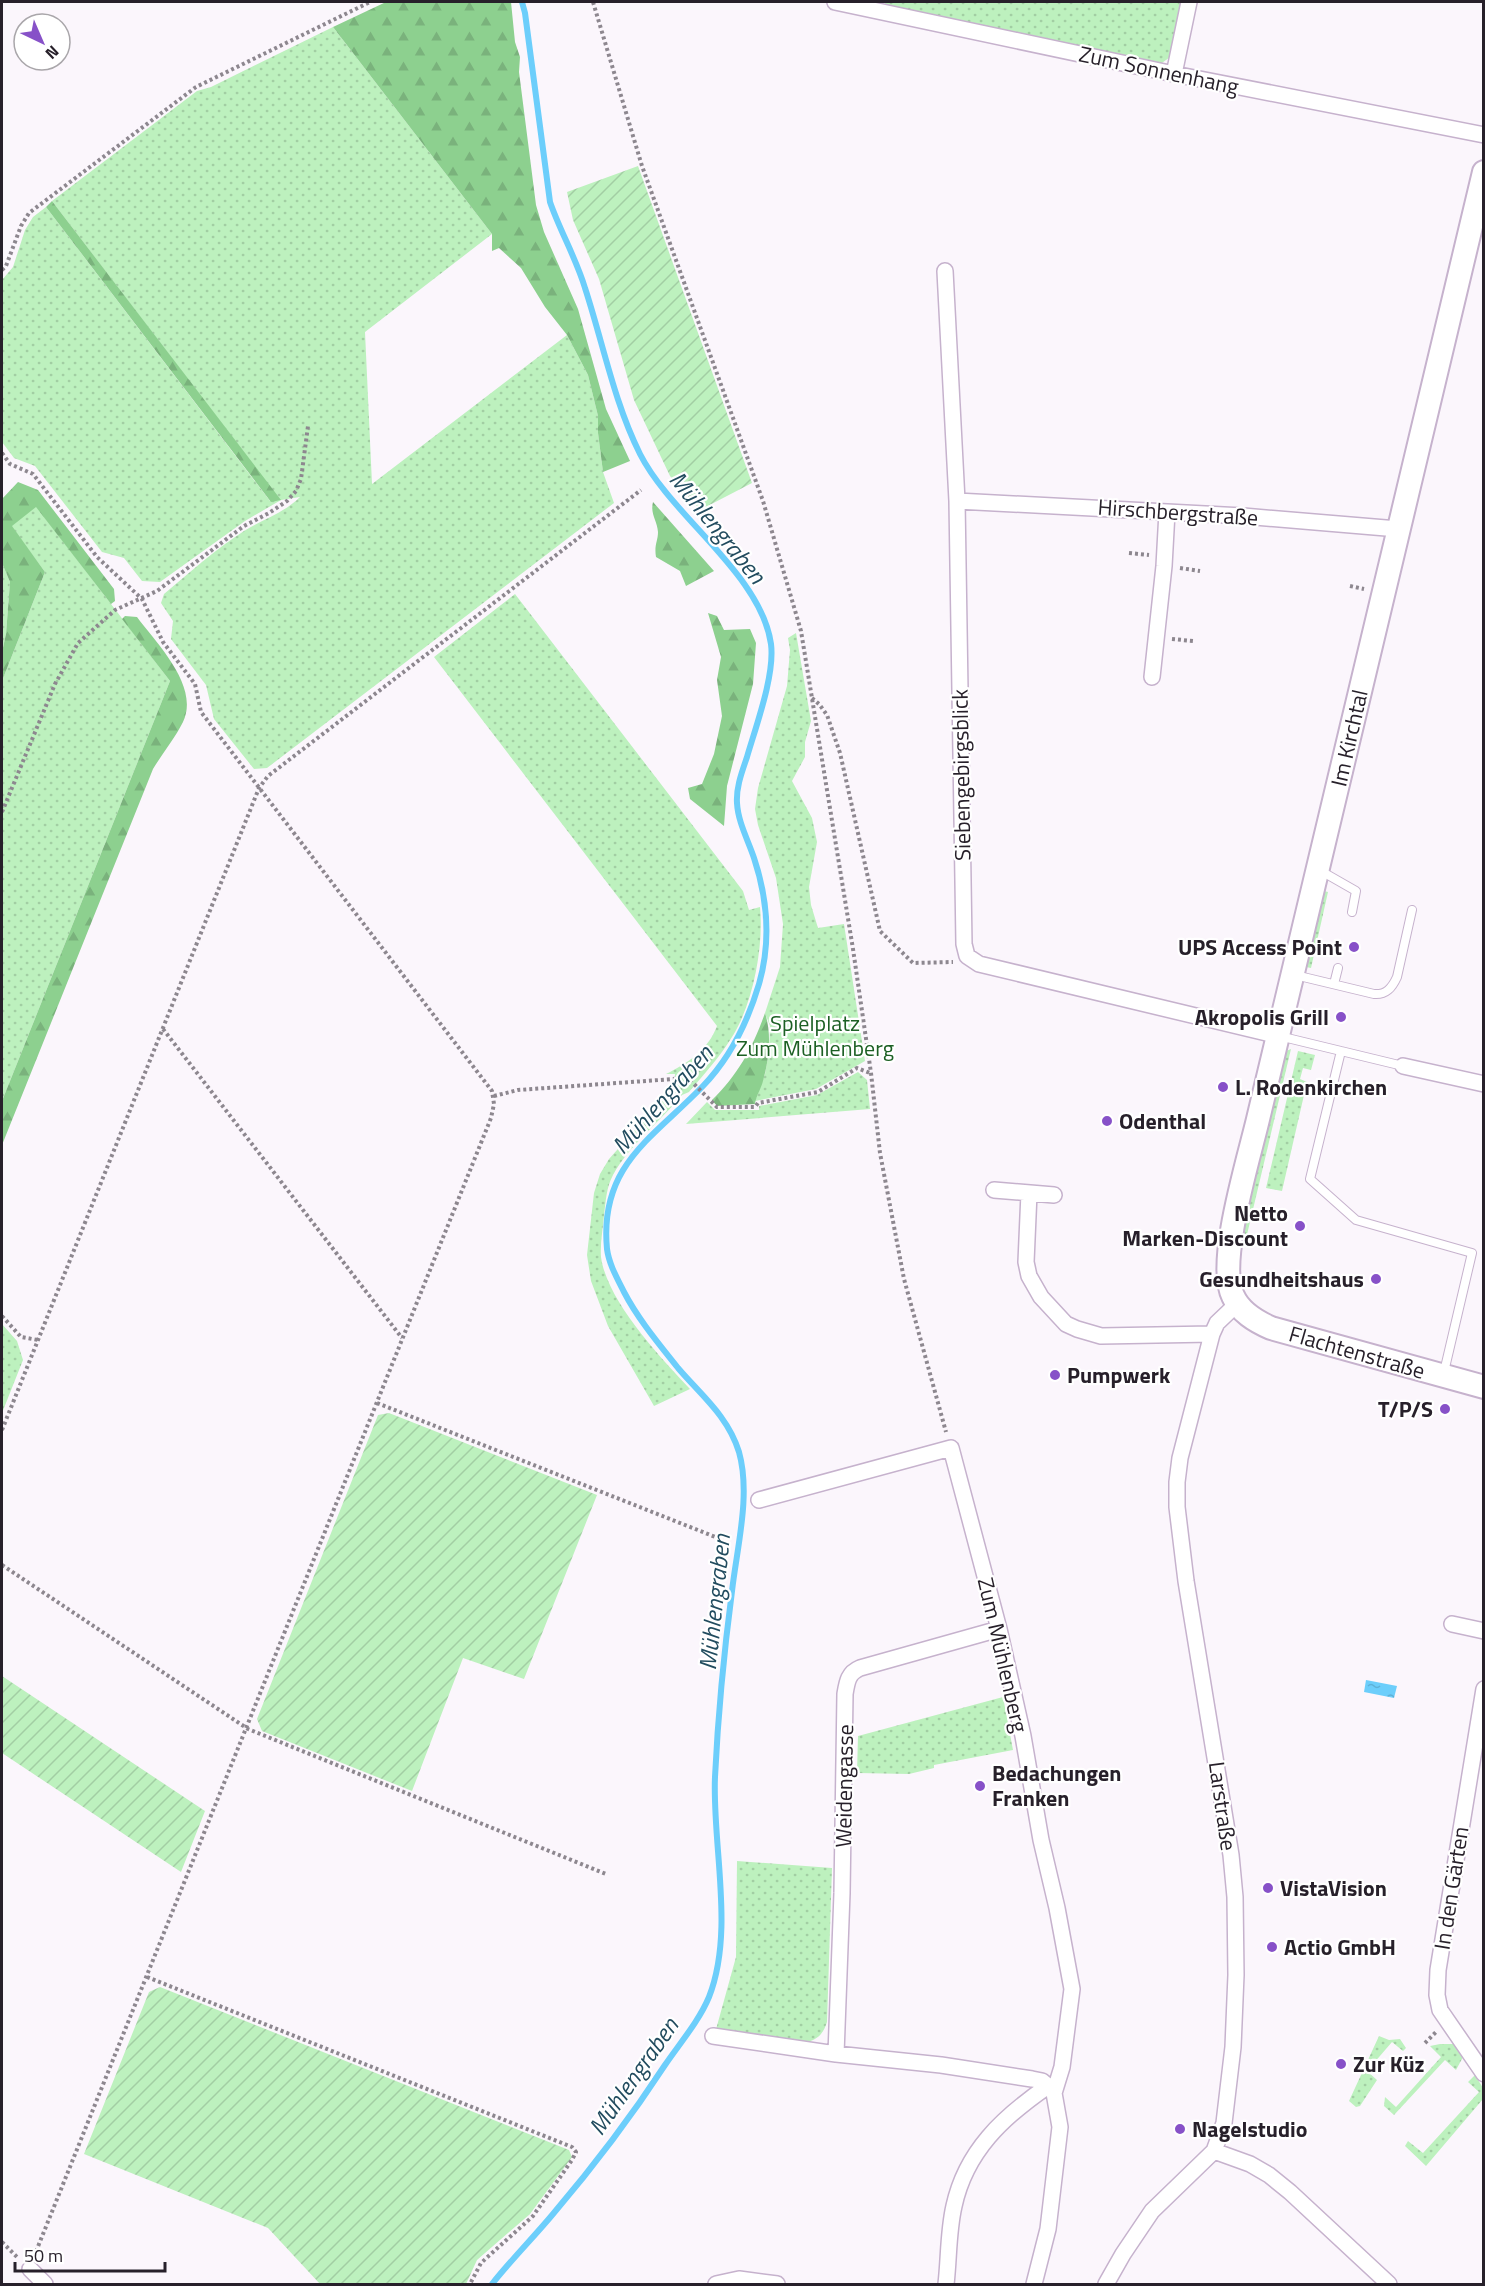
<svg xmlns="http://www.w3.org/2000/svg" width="1485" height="2286" font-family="'Titillium Web',sans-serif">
  <defs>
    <pattern id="grass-dots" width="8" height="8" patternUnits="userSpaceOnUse" patternTransform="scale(1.5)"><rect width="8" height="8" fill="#bdf1be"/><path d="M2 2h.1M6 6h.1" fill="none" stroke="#a2cea3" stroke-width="1.8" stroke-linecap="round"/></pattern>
    <pattern id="forest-firs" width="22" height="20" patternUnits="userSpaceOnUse" patternTransform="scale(1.5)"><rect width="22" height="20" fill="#8dd08f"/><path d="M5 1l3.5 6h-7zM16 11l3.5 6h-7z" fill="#7ab27c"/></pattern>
    <pattern id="garden-furrows" width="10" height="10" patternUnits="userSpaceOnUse" patternTransform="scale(1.5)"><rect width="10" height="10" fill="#bdf1be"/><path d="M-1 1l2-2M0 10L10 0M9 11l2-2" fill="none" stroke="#a2cea3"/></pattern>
    <pattern id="water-ripples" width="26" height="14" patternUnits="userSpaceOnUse" patternTransform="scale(1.5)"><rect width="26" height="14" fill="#6ccefb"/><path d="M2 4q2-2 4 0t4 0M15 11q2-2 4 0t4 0" fill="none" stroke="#5eb1d7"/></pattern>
  </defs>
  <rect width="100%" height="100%" fill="#fbf6fc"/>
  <path fill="url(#grass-dots)" d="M884,2h300l-11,53 -14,10 -272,-59z
    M333,27l159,207 -127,98 7,152 195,-149 21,40 10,41v17l5,39 11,31 -347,265 -13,1 -40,-50 -8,-34 -35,-46 2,-18 -12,-18 3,-9c26,-22 52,-45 80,-63 19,-12 40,-18 56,-34l-19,3 -36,21 -85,61 -18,-1 -18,-23 -22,-6 -67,-86 -21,-8 -12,-16v-162l11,-13 12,-37 8,-13 13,-10 224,294 10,-1 -228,-299 145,-110 14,-4z
    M36,506l134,175 -168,420v-420l43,-109 -34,-46z
    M2,563l8,19 -4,52 -4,18z
    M515,594l228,297 6,19 11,-3c4,39 -7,97 -28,130 -12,20 -28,37 -43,55l-7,3c-22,27 -52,49 -69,80 -7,13 -7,26 -9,40 -1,14 -4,28 -3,42 6,44 59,100 89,132l-36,17 -46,-80 -17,-45 -4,-26 7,-62 6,-19 9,-15 65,-73 1,-12h-9c22,-11 42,-24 51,-48l-283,-369z
    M796,633l15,88 -6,21v15l-13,24 20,37 5,24 -8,45 2,18 7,23 26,-4 21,137 -49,28 -61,12 10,-27 4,-22 1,-26 -5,-13 15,-46 3,-43 -7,-46 -18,-53 -3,-16 3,-21 29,-102 3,-36 -2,-12z
    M1324,891l4,1 -17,76 -5,-1z
    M1291,1049l-46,194 -2,1 -2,-3 45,-190z
    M1298,1051l17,4 -4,15 -8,-2 -3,11 7,3 -25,109 -16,-3z
    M858,1072l9,8 3,29 -184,15 21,-22 8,8h44v-4l58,-11z
    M2,1324l15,17 6,19 -21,53z
    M1003,1697l10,53 -79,15v3l-25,6 -52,-1 1,-37z
    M737,1861l95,7 -5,154c-4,13 -11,19 -24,21l-88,-10 21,-76z
    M1379,2036l10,4 11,-1 6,9 -3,3 -11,-9 -25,29 10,9 -17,26 -4,1 -7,-6z
    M1440,2044h14l9,13 -7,13 -11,-10 -51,55 -10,-9 1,-9 11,10 45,-50 -11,-11z
    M1475,2075l8,13v11l-57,67 -21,-20 3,-5 15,12 56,-61 -11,-10z"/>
  <path fill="url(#forest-firs)" d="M386,2h125l4,40 5,15 -1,15 17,133 8,27 34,77 28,100 24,52 -27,11 -5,-39v-17l-10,-41 -21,-40 -22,-28 -24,-39 -22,-20 -7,3v-17l-159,-207z
    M52,201l229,299 -10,2 -225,-295z
    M18,482l20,8 76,99 1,12 -4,3 -75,-97 -24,19 33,46 -43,109v-29l4,-18 4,-52 -8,-19v-64z
    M653,502l61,69 -28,15 -6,-15 -24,-14c-2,-12 2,-16 2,-25 -1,-12 -8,-18 -5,-30z
    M708,613l9,3 7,14 26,-1 6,14 -3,41 -26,102 -3,40 -34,-27 -2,-11 14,-4 12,-30 8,-38 -5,-36 4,-23z
    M125,616l12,1c20,27 63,69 46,105 -8,16 -21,32 -30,47l-151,376v-44l168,-420 -48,-62z
    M765,1013c7,21 4,47 -2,68 -2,8 -7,15 -8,23l-38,2 -5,-6c26,-25 41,-53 53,-87z"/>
  <path fill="url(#garden-furrows)" d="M638,166l114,317 -52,27 -30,-34 -36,-76 -35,-121 -26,-59 -6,-28z
    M389,1413l208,82 -73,184 -61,-21 -51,133 -150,-60 -5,-12 121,-304z
    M2,1676l203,135 -24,61 -179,-119z
    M160,1987l409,163 3,7 -42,57 -53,46 -11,24h-146l-52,-56 -184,-74 65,-162z"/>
  <path fill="url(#water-ripples)" d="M1366,1680l31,6 -3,12 -30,-6z"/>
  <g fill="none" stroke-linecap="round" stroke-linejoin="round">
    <path stroke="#6ccefb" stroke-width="6" d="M492,2284c19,-24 41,-46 61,-70 40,-47 78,-97 112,-149 15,-22 34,-44 44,-68 26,-66 3,-152 6,-220 3,-62 9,-125 17,-186 5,-44 19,-96 7,-139 -11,-36 -38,-57 -61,-84 -19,-24 -40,-49 -54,-76 -7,-14 -15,-28 -17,-43 -8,-84 46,-111 96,-163 27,-28 45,-65 56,-102 12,-42 9,-84 -5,-126 -6,-18 -16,-36 -17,-55 -1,-16 5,-31 10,-46 9,-31 28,-82 24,-113 -10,-70 -99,-127 -131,-190 -26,-52 -37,-111 -55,-166 -9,-30 -25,-57 -35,-86l-25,-189 -3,-11"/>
    <defs>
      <path id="lane" d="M1321,871l35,20 -4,21
        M1295,975l79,19c12,1 18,-6 23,-17l15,-67
        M1334,984l4,-16
        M1279,1036l124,30
        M1341,1051l-31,128 46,41 116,33 -28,119"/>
      <path id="street" d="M835,2l339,72 310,61
        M1174,74l15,-72
        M945,271l12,230 7,443 3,12 12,8 300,72
        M957,501l286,15 155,13
        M1152,677l12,-111 3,-54
        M1403,1066l81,18
        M994,1190l60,5
        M1029,1193l-3,69 3,14 12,21 25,27 11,5 24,7 111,-2
        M759,1500l192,-52 48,181 24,107 18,104 16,68 15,81 -10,78 -8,26 6,34 -12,102 -14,55
        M1452,1624l32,7
        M1484,1689l-46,281 -1,25 3,15 44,64
        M713,2036l123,18 105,11 91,14 10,2 6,5
        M836,2054l6,-161 3,-199c2,-12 3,-21 15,-26l139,-39
        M1214,2151l36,13 19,11 21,17 99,92
        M30,2269l15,15
        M716,2284l23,-5 38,5
        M946,2284c3,-25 2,-52 8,-78 12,-55 49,-89 94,-120l4,5
        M1106,2284l17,-30 29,-43 62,-60 10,-28 9,-76 3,-72 -1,-78 -4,-42 -45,-274 -9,-74v-25l3,-24 32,-124 5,-11 21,-20"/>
      <path id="secondary" d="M1484,172l-225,943c-9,40 -43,147 -26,181 7,16 22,25 38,32l213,59"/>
    </defs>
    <use href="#lane" stroke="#c6b2cd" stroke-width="10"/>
    <use href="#street" stroke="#c6b2cd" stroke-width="18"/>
    <use href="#secondary" stroke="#c6b2cd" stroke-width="26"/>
    <path stroke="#8d878f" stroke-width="4" stroke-dasharray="3 3" stroke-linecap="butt" d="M593,2l49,164 121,335 38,130 52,318 18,124 9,80 24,126 42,153
      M2,270l4,-4 15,-40 8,-13 167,-126 174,-85
      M2,453l8,11 23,10 64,83 45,42 21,43 32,42 6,28 291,379 2,13 -3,14 -456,1136
      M1129,553l20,2
      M1180,568l20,3
      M1350,586l14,3
      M1172,639l21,2
      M812,698l7,6 8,11 13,38 40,178 33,32 40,-1
      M2,812l53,-128 23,-41 37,-33 42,-19 87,-65 25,-13 18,-12 9,-10 5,-12 7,-53
      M163,1029l239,309
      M494,1096l24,-6 170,-12 29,29h38l3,-4 60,-11 39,-24 13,5
      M2,1316l19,21 17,3
      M377,1403l346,137
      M2,1430l257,-642 9,-12 373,-286
      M2,1565l246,164 358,145
      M147,1977l425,170 4,5 -4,8 -39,56 -52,47 -11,21
      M1425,2043l11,-11
      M2,2242l16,16"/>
    <use href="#lane" stroke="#fff" stroke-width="8"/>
    <use href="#street" stroke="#fff" stroke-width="15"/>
    <use href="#secondary" stroke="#fff" stroke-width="22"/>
  </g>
  <g fill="#8751c8" stroke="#fff" stroke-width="2">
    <circle cx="1354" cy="947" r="6"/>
    <circle cx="1341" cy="1017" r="6"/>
    <circle cx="1223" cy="1087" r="6"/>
    <circle cx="1107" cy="1121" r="6"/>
    <circle cx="1300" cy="1226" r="6"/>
    <circle cx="1376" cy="1279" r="6"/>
    <circle cx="1055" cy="1375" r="6"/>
    <circle cx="1445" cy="1409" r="6"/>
    <circle cx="980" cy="1786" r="6"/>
    <circle cx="1268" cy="1888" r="6"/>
    <circle cx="1272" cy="1947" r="6"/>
    <circle cx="1341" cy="2064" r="6"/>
    <circle cx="1180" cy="2129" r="6"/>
  </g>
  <g text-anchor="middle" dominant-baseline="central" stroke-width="4.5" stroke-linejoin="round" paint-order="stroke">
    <g font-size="22" fill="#27202a" stroke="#fff">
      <text transform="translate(1159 70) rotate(12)">Zum Sonnenhang</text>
      <text transform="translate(1178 512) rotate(4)">Hirschbergstraße</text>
      <text transform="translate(1349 738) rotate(-77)">Im Kirchtal</text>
      <text transform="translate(961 775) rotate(-91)">Siebengebirgsblick</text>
      <text transform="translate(1357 1352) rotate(16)">Flachtenstraße</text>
      <text transform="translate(1003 1655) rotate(77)">Zum Mühlenberg</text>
      <text transform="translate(844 1786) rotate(-89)">Weidengasse</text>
      <text transform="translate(1223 1806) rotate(82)">Larstraße</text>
      <text transform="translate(1451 1888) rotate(-81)">In den Gärten</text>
    </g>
    <g font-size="22" font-weight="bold" fill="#27202a" stroke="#fff" text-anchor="start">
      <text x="1342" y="947" text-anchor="end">UPS Access Point</text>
      <text x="1329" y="1017" text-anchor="end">Akropolis Grill</text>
      <text x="1235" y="1087">L. Rodenkirchen</text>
      <text x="1119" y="1121">Odenthal</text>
      <text x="1288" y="1213" text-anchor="end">Netto<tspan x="1288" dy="25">Marken-Discount</tspan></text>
      <text x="1364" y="1279" text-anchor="end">Gesundheitshaus</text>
      <text x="1067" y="1375">Pumpwerk</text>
      <text x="1433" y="1409" text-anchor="end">T/P/S</text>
      <text x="992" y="1773">Bedachungen<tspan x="992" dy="25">Franken</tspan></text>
      <text x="1280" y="1888">VistaVision</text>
      <text x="1284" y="1947">Actio GmbH</text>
      <text x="1353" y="2064">Zur Küz</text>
      <text x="1192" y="2129">Nagelstudio</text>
    </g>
    <g font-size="22" fill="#1c6024" stroke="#fff">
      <text x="815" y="1023">Spielplatz<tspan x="815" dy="25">Zum Mühlenberg</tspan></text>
    </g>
    <g font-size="24" font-style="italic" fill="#224c5f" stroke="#fff">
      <text transform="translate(718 527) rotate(51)">Mühlengraben</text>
      <text transform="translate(662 1099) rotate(-48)">Mühlengraben</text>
      <text transform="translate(714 1602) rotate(-84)">Mühlengraben</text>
      <text transform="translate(633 2076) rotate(-55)">Mühlengraben</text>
    </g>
  </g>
  <rect width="1485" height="2286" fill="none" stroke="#27202a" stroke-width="6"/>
  <g transform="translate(42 42) rotate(136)"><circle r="28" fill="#ffffff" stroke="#a9a6aa" stroke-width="1.5"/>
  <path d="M0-4.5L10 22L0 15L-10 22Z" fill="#8751c8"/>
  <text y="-9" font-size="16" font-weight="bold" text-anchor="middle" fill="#27202a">N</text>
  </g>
  <path d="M15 2262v9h150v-9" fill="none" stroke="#27202a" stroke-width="3"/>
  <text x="24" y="2262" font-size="18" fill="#27202a" stroke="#ffffff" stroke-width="4.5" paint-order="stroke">50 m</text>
</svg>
